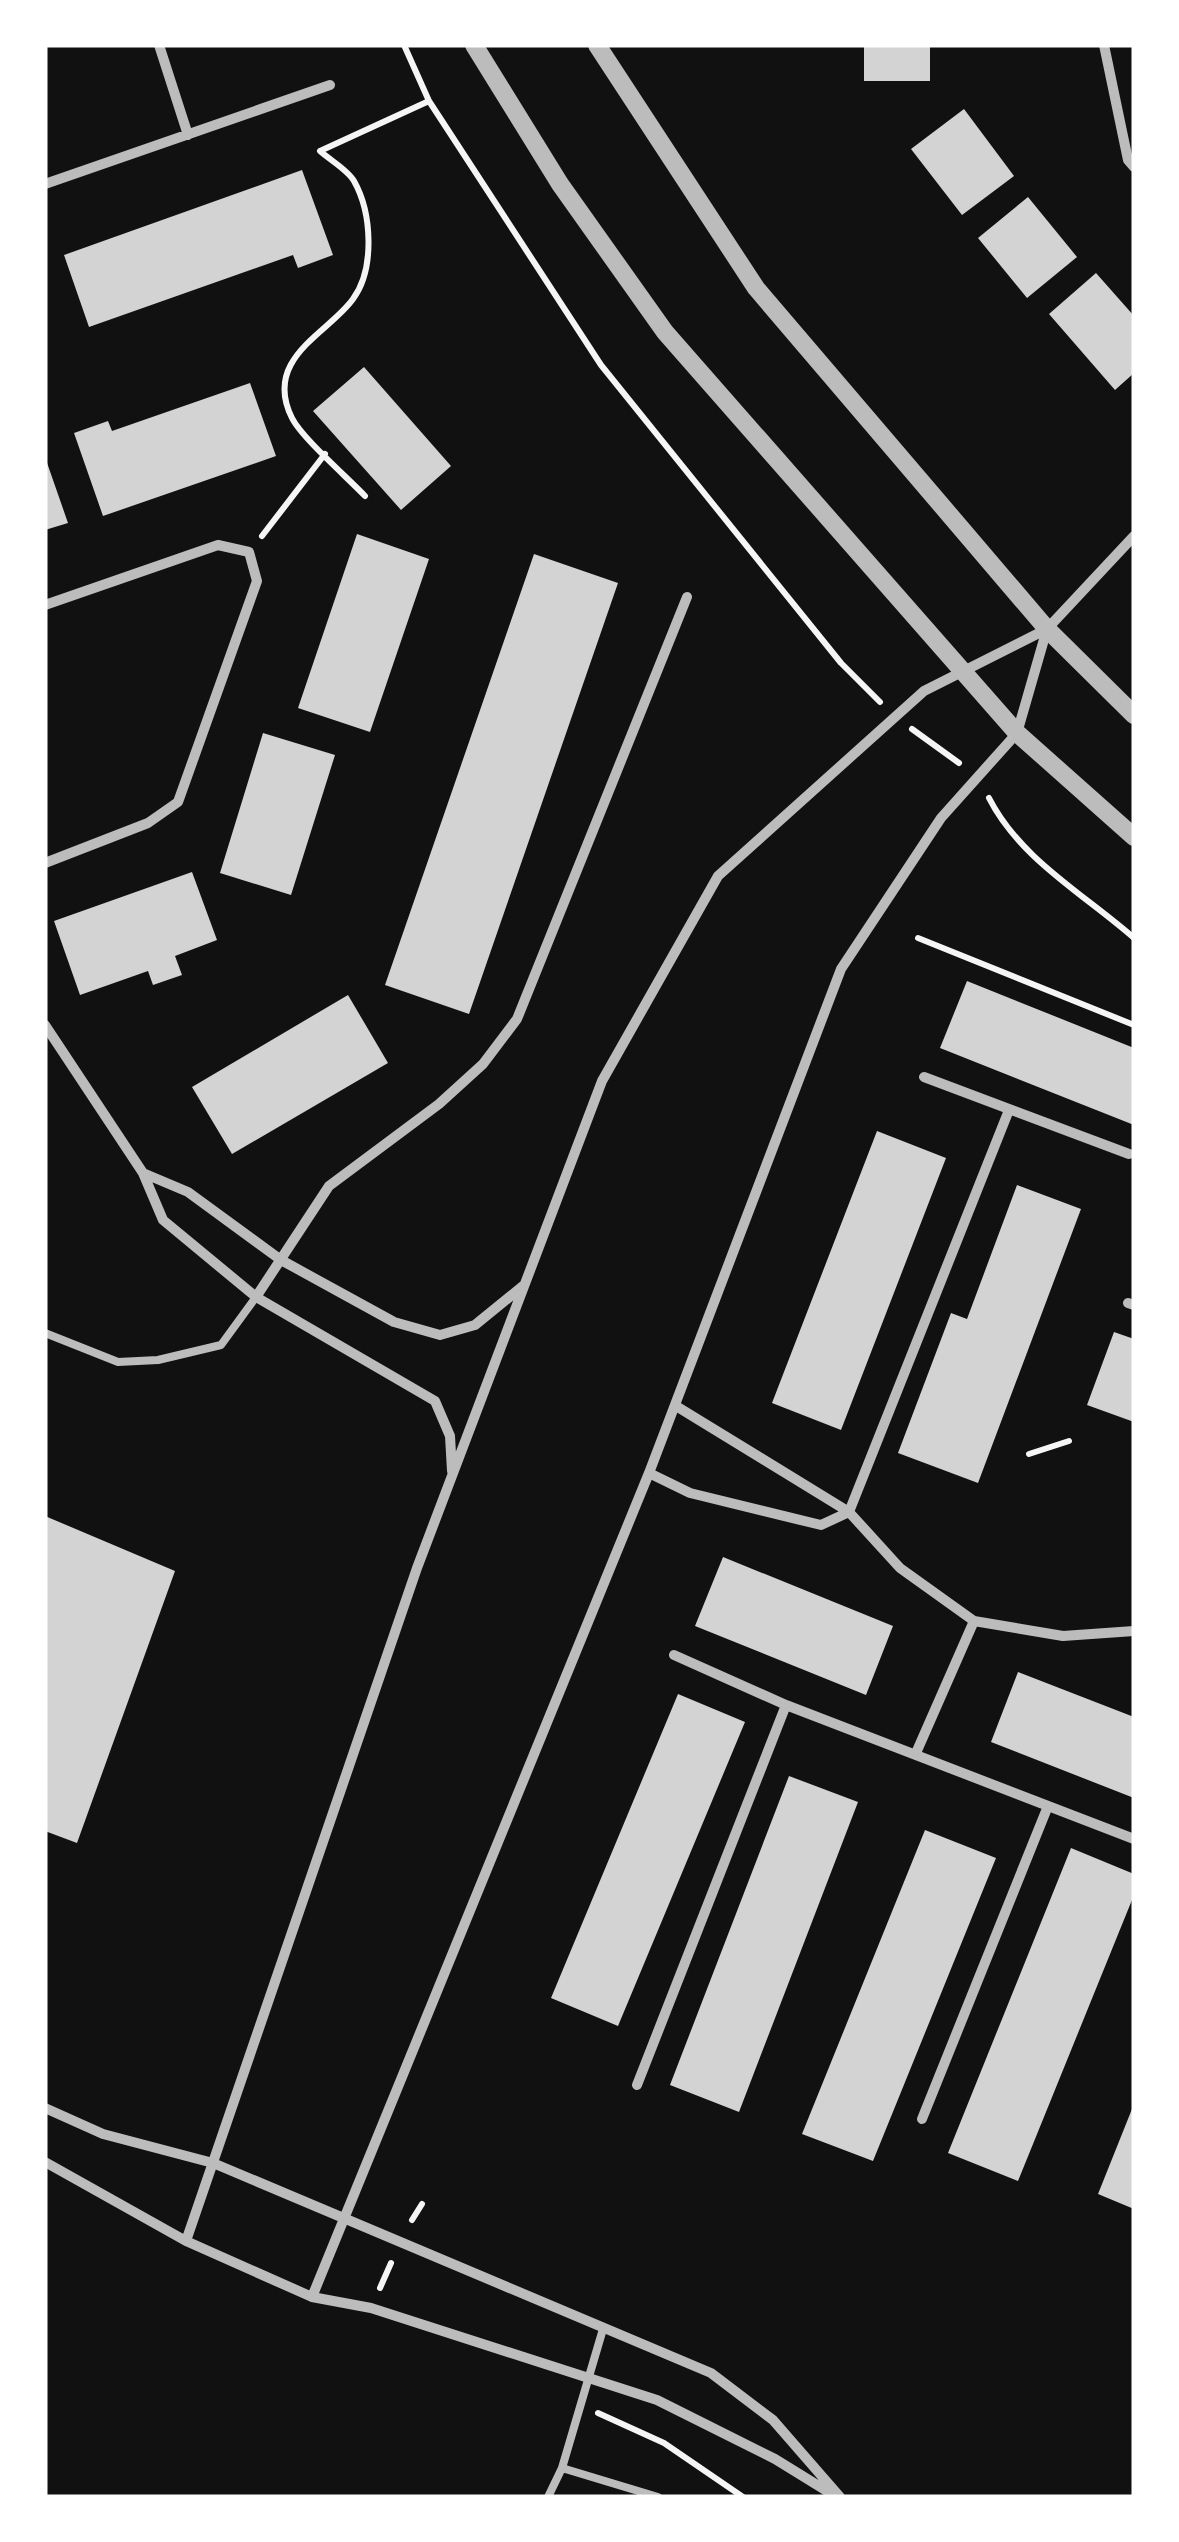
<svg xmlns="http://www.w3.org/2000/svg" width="1179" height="2542" font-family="'Space Grotesk',sans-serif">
  <rect width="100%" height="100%" fill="#111"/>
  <path fill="#d3d3d3" d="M864,45h66v36h-66z
    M964,109l50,67 -52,39 -51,-66z
    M302,170l31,85 -35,13 -5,-13 -204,72 -25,-72z
    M1028,197l49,60 -50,41 -49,-60z
    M1096,273l38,43v57l-19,17 -66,-76z
    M364,367l87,99 -50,44 -88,-99z
    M250,383l26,73 -173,60 -29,-83 34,-12 4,10z
    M45,457l23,66 -23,7z
    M357,534l72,25 -59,173 -72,-24z
    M534,554l84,29 -149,431 -84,-29z
    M263,733l72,22 -44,140 -71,-22z
    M192,872l25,68 -42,16 7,19 -29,10 -5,-14 -68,24 -26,-74z
    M967,981l167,67v77l-194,-77z
    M348,995l40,68 -156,91 -40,-67z
    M877,1131l69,27 -105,272 -69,-27z
    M1017,1185l64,24 -103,274 -80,-30 53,-140 16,6z
    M1114,1332l20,7v83l-47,-17z
    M45,1516l130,55 -98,272 -32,-12z
    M723,1557l170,69 -27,69 -171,-69z
    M1018,1672l116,45v81l-143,-56z
    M678,1694l67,28 -127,304 -67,-28z
    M789,1776l69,26 -119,310 -69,-27z
    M925,1830l71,28 -123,303 -71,-27z
    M1071,1848l63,26v21l-116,286 -70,-28z
    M1134,2104v105l-36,-15z"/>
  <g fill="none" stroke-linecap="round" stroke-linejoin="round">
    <path stroke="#f5f5f5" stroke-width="6" d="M404,45l25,56 172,264 240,298 39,39
      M365,496c-18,-19 -63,-58 -73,-78 -30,-60 37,-85 61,-119 22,-30 19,-86 1,-118 -6,-11 -24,-21 -34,-30l109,-50
      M262,536l63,-82
      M912,729l47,34
      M989,798c31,61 95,96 145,140
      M918,938l216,87
      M1029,1454l40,-13
      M412,2220l10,-16
      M380,2288l11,-25
      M598,2413l66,30 79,54"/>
    <path stroke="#bcbcbc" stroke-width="8" d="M45,1333l73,29 40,-2 63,-15 35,-48
      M562,2468l96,29
      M548,2497l14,-29 41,-139"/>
    <path stroke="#bcbcbc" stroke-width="10" d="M159,45l29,90
      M1104,45l24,115 6,7
      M45,184l285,-99
      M45,605l173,-60 31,7 8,29 -79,221 -30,21 -103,40
      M45,1025l98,148 20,47 93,77 179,104 15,35 2,35
      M924,1077l205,77
      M143,1173l45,19 93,68 113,62 46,13 35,-10 48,-39
      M256,1297l73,-111 110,-82 44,-40 34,-45 170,-422
      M1128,1303l6,2
      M676,1406l173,106 51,56 74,53 89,15 71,-5
      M649,1473l41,20 131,32 28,-13
      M849,1512l160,-402
      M674,1655l112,50 348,134
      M916,1753l58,-132
      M637,2085l149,-380
      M45,2108l58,26 110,29 498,210 62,47 67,77
      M922,2119l126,-313
      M45,2162l141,79 126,56 59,11 286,92 118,59 60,37
      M186,2241l231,-673 185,-487 116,-205 206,-185 123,-62 87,-93
      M312,2297l337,-824 192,-504 100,-151 76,-85 30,-104"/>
    <path stroke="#bcbcbc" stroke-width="18" d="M474,45l86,139 105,148 352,401 117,104
      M597,45l159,243 291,341 87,86"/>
  </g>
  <rect width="1179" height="2542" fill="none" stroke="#ffffff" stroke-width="95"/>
</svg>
